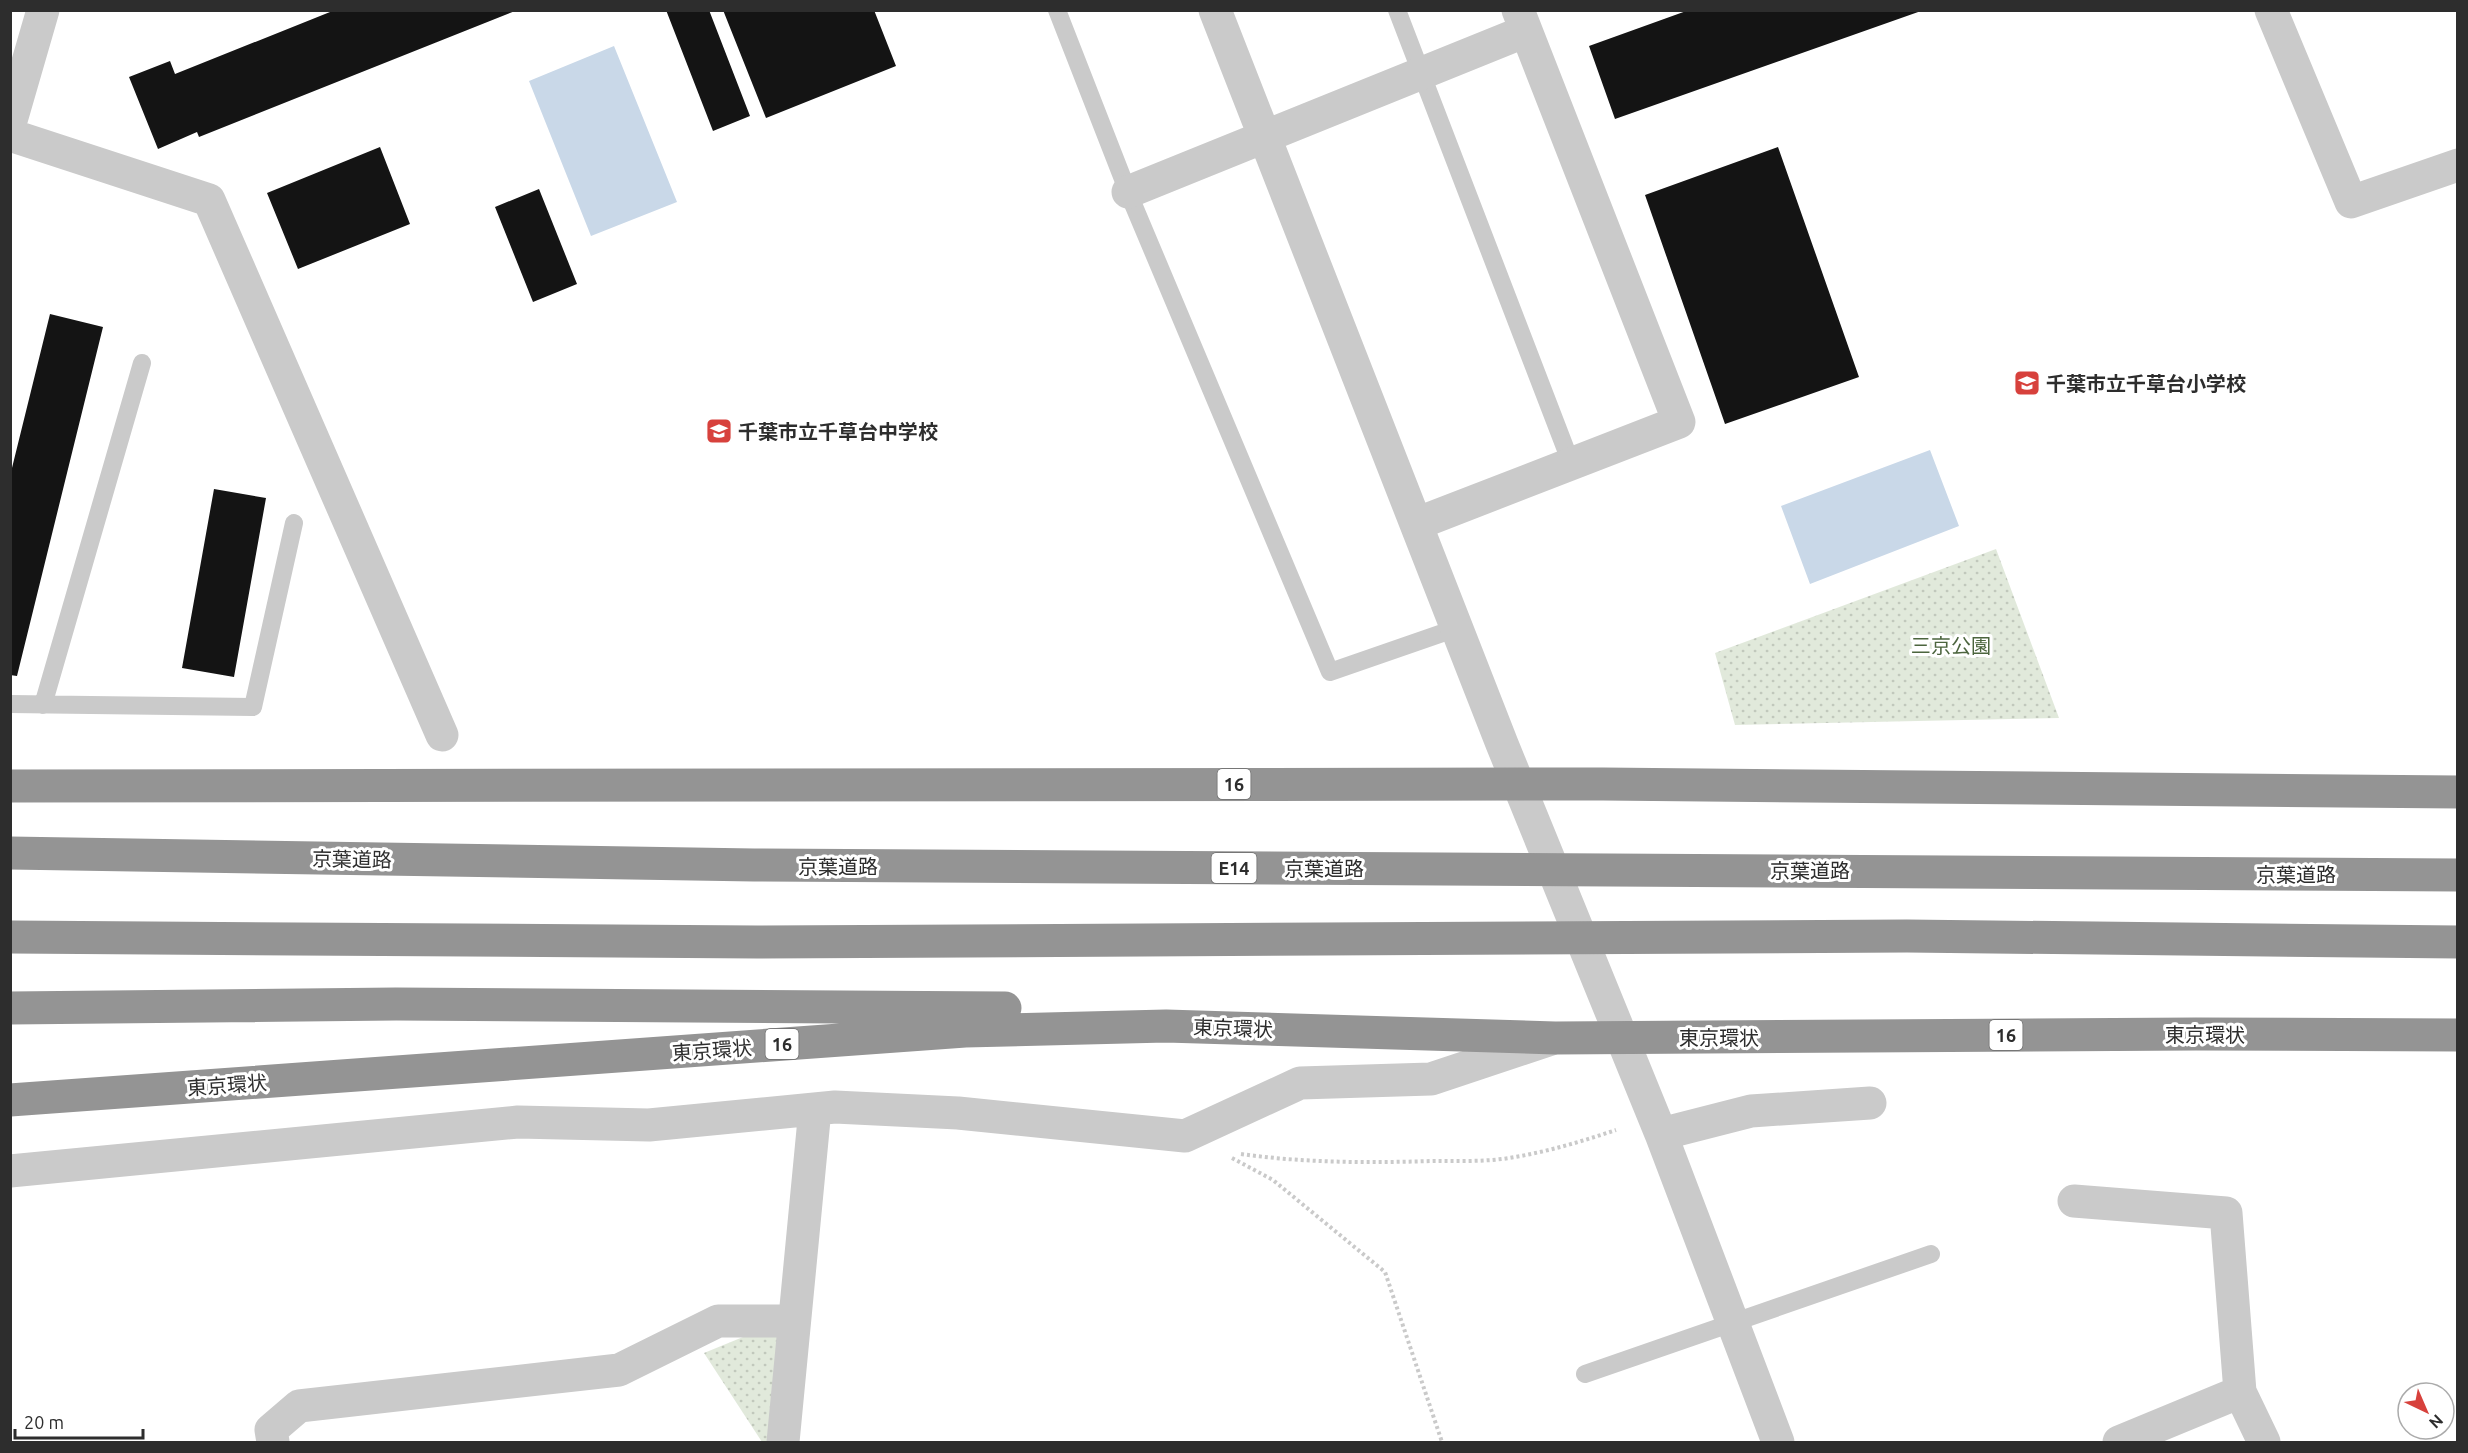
<svg xmlns="http://www.w3.org/2000/svg" width="2468" height="1453" font-family="Ubuntu,'Noto Sans JP',sans-serif">
  <defs>
    <pattern id="park-dots" width="8" height="8" patternUnits="userSpaceOnUse" patternTransform="scale(1.5)"><rect width="8" height="8" fill="#e1e9db"/><path d="M2 2h.1M6 6h.1" fill="none" stroke="#c1c8bc" stroke-width="1.8" stroke-linecap="round"/></pattern>
  </defs>
  <rect width="100%" height="100%" fill="#fff"/>
  <path fill="url(#park-dots)" d="M1996,549l63,169 -324,7 -20,-72z
    M780,1335l-10,107h-8l-58,-89 39,-16z"/>
  <path fill="#c9d8e8" d="M614,46l63,156 -86,34 -62,-155z
    M1930,450l29,76 -149,58 -29,-78z"/>
  <path fill="#141414" d="M335,10l180,1 -316,126 -2,-5 -39,17 -29,-72 41,-16 5,13z
    M666,10h43l41,106 -37,15z
    M723,10h151l22,56 -130,52z
    M1689,10h232v1l-306,108 -26,-73z
    M380,147l30,77 -112,45 -31,-76z
    M1778,147l81,230 -134,47 -80,-229z
    M539,189l38,95 -44,18 -38,-95z
    M50,314l53,13 -86,349 -7,-1v-199z
    M214,489l52,9 -32,179 -52,-9z"/>
  <g fill="none" stroke-linecap="round" stroke-linejoin="round">
    <path stroke="#cacaca" stroke-width="4" stroke-dasharray="3 3" stroke-linecap="butt" d="M1241,1154c64,9 128,9 192,7 27,0 55,1 82,-4 35,-6 68,-16 101,-27
      M1232,1158l41,22 112,92 57,170"/>
    <path stroke="#cacaca" stroke-width="18" d="M1057,10l71,182 202,480 127,-44
      M1397,10l174,453
      M10,704l243,3 41,-184
      M43,705l99,-342
      M1585,1374l346,-120"/>
    <path stroke="#cacaca" stroke-width="33" d="M1215,10l287,734 159,390 117,308
      M2271,10l80,192 107,-37
      M10,124l33,-114
      M10,135l199,65 233,535
      M1128,192l398,-161
      M1416,524l263,-102 -161,-412
      M1661,1134l90,-23 119,-8
      M10,1171l508,-49 131,3 186,-18 123,6 227,23 115,-53 131,-4 120,-40
      M2074,1201l152,12 14,179 24,50
      M273,1442l-2,-12 28,-24 320,-36 99,-49h76
      M783,1442l32,-333
      M2119,1442l121,-50"/>
    <path stroke="#949494" stroke-width="33" d="M10,786l1593,-2 855,8
      M10,853l744,12 1704,10
      M10,937l747,5 1150,-6 551,6
      M10,1008l386,-4 609,4
      M10,1100l955,-69 201,-5 389,12 641,-4 262,1"/>
  </g>
  <defs>
    <symbol id="school-square" viewBox="-11 -11 22 22"><rect x="-9" y="-9" width="18" height="18" rx="4" fill="#d7413c" stroke="#fff"/><path d="M0-5L7-2L0 1L-7-2ZM-4 1L0 2.5L4 1V4Q0 6-4 4Z" fill="#fff"/></symbol>
  </defs>
  <g fill-rule="evenodd">
    <use href="#school-square" x="2012" y="368" width="30" height="30"/>
    <use href="#school-square" x="704" y="416" width="30" height="30"/>
  </g>
  <g text-anchor="middle" dominant-baseline="central" stroke-width="6" stroke-linejoin="round" paint-order="stroke">
    <g fill="#fff" stroke="#6c6c6c" stroke-width="1.5">
      <rect x="1217.5" y="769" width="33" height="30" rx="4.5"/>
      <rect x="1211.5" y="853" width="45" height="30" rx="4.5"/>
      <rect x="1989.5" y="1020" width="33" height="30" rx="4.5"/>
      <rect x="765.5" y="1029" width="33" height="30" rx="4.5"/>
    </g>
    <g font-size="18" font-weight="bold" fill="#2d2d2d">
      <text x="1234" y="784">16</text>
      <text x="1234" y="868">E14</text>
      <text x="2006" y="1035">16</text>
      <text x="782" y="1044">16</text>
    </g>
    <g font-size="20" font-weight="bold" fill="#2d2d2d" stroke="#fff" text-anchor="start">
      <text x="2046" y="383">千葉市立千草台小学校</text>
      <text x="738" y="431">千葉市立千草台中学校</text>
    </g>
    <g font-size="20" fill="#4c653e" stroke="#fff">
      <text x="1951" y="645">三京公園</text>
    </g>
    <g font-size="20" fill="#2d2d2d" stroke="#fff">
      <text transform="translate(352 859) rotate(1)">京葉道路</text>
      <text x="838" y="866">京葉道路</text>
      <text x="1324" y="868">京葉道路</text>
      <text x="1810" y="870">京葉道路</text>
      <text x="2296" y="874">京葉道路</text>
      <text transform="translate(1233 1028) rotate(2)">東京環状</text>
      <text x="2205" y="1034">東京環状</text>
      <text x="1719" y="1037">東京環状</text>
      <text transform="translate(712 1050) rotate(-4)">東京環状</text>
      <text transform="translate(227 1085) rotate(-4)">東京環状</text>
    </g>
  </g>
  <rect width="2468" height="1453" fill="none" stroke="#2d2d2d" stroke-width="24"/>
  <g transform="translate(2426 1411) rotate(136)"><circle r="28" fill="#ffffff" stroke="#ababab" stroke-width="1.5"/>
  <path d="M0-4.5L10 22L0 15L-10 22Z" fill="#d7413c"/>
  <text y="-9" font-size="16" font-weight="bold" text-anchor="middle" fill="#2d2d2d">N</text>
  </g>
  <path d="M15 1429v9h128v-9" fill="none" stroke="#2d2d2d" stroke-width="3"/>
  <text x="24" y="1429" font-size="18" fill="#2d2d2d" stroke="#ffffff" stroke-width="4.5" paint-order="stroke">20 m</text>
</svg>
